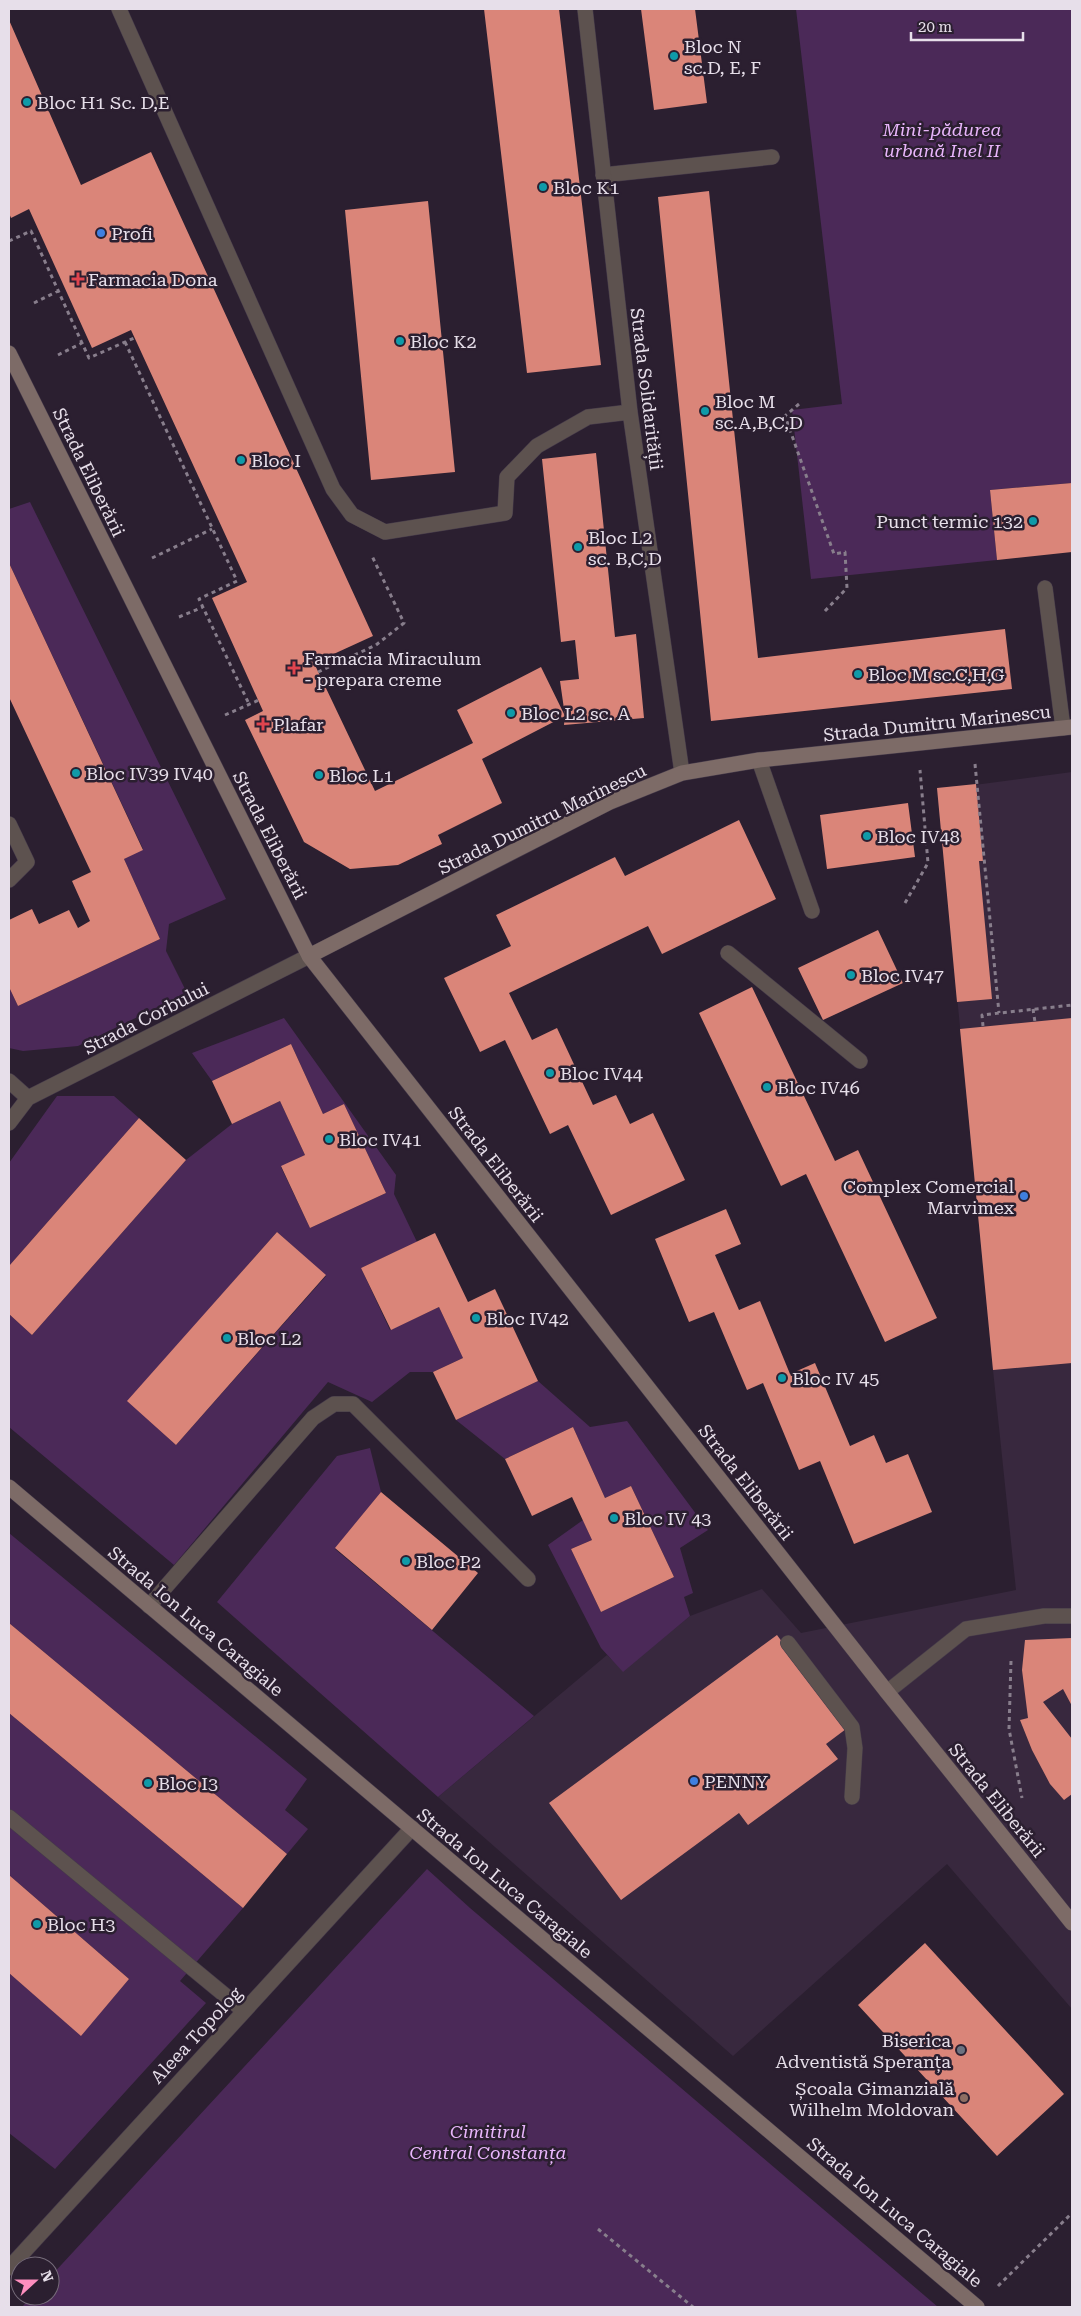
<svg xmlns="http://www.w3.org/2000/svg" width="1081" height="2316" font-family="'Roboto Serif',serif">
  <rect width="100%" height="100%" fill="#2b1f30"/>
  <path fill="#38283e" d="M1072,772v1237l-125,-145 -214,192 -295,-259 169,-142 16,16 67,-55 72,-27 39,44 215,-43 -23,-220 -56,-582 45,-4z"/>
  <path fill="#4b2958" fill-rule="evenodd" d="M796,9h276v474l-82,7 7,70 -186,19 -19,-169 50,-6z
    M30,502l196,397 -57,25 -3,27 21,42 -109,53 -55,5 -14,-3v-61l9,19 142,-67 -36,-80 19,-10 -134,-286v-54z
    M284,1018l112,157 -2,19 23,48 -56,26 29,62 49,-23 24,51 -30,14h-23l-38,30 -44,-20 -154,183 -165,-138v-113l23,21 154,-175 46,-36 48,-23 25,54 -24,12 29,61 76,-35 -42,-89 -21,10 -32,-70 -79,37 -20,-28zM277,1232l49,44 -150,169 -48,-44z
    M57,1096h57l25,22 -130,148v-103z
    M538,1381l52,46 37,-6 81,109 -28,18 13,45 -9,4 6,19 -67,56 -22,-24 -53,-103 35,-25 9,20 -21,9 30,63 73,-35 -43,-91 -26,12 -32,-71 -68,32 -49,-39z
    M370,1448l11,44 -46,57 199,167 -96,81 -221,-195 120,-146z
    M9,1533l298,246 -22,31 23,19 -21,25 -278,-231z
    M9,1713l234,195 -63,73 26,22 -151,166 -46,-36v-160l72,62 48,-56 -120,-104z
    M427,1869l43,39 468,399h-916l10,-11h18v-19z"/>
  <path fill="#da8579" d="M484,9h75l42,356 -74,8z
    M641,9h54l12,94 -53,7z
    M9,20l72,165 70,-33 222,484 -59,27 61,128 98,-48 -16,-33 84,-43 24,49 -83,43 20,44 -64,32 4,9 -44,21 -48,4 -46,-27 -59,-122 18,-9 -51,-113 35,-16 -116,-252 -39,18 -63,-139 -18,9 -2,-5z
    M709,191l49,467 247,-29 7,60 -301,32 -53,-524z
    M428,201l27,271 -84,8 -26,-270z
    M596,453l19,184 21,-3 8,84 -80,7 1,-9 -5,-35 19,-2 -4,-39 -14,2 -19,-183z
    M1072,483v69l-75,8 -7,-70z
    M9,563l134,287 -19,9 36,80 -142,67 -9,-19v-67l23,-11 7,15 30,-14 9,18 12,-7 -18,-40 19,-9 -82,-175z
    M976,784l7,77h-4l13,138 -35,3 -20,-214z
    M908,803l7,54 -88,12 -7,-54z
    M739,820l37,79 -114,55 -14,-28 -139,67 23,47 25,-12 36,77 23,-10 14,29 23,-11 32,67 -74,35 -43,-90 -18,9 -45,-94 -25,12 -36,-74 67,-32 -15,-31 119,-58 10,19z
    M878,930l25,53 -80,37 -25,-52z
    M752,987l83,174 23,-11 79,168 -52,24 -79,-168 -25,12 -82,-173z
    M1072,1018v345l-79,7 -33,-341z
    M291,1044l32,70 21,-10 42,89 -76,35 -29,-62 24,-11 -25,-54 -48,23 -20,-43z
    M139,1118l47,42 -154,175 -23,-21v-48z
    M726,1209l15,35 -26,11 24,55 21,-9 30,73 25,-11 35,83 24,-11 12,28 22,-9 24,58 -78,32 -34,-83 -21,9 -36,-87 -16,7 -33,-78 -25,10 -34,-83z
    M277,1232l49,43 -150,170 -49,-44z
    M435,1233l33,69 27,-13 43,92 -82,39 -23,-48 30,-14 -24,-51 -48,23 -30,-62z
    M573,1427l32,71 26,-12 43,91 -73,35 -30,-63 21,-9 -20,-43 -40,19 -27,-57z
    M381,1492l97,81 -46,57 -97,-82z
    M9,1623l278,231 -44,54 -234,-195z
    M777,1635l69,94 -20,15 12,15 -90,66 -9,-12 -118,87 -72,-97z
    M1072,1638v68l-9,-17 -20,13 29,37v55l-8,6 -14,-16 -18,-34 -12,-30 8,-2 -6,-48 3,-30z
    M9,1875l120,104 -48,57 -72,-63z
    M925,1943l139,151 -67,62 -139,-151z"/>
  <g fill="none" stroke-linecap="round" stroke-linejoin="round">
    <defs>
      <path id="lane" d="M603,175l169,-18
        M1045,588l18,140
        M759,760l53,151
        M9,824l18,38 -18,18
        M728,953l132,108
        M149,1606l164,-188 21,-14h19l175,175
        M788,1643l64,84 3,21 -3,49
        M887,1692l79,-63 78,-13h28
        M9,1817l235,194"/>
      <path id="street" d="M119,9l214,480 19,26 33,17 120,-19 2,-36 30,-31 51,-29 42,-5
        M585,9l45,403 52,361
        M9,1081l19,17
        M9,1123l19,-25 281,-142
        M9,2268l403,-440"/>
      <path id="secondary" d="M9,353l300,603 578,736 185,231
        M309,956l301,-154 72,-29 77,-13 313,-33
        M9,1487l968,820"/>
    </defs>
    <use href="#lane" stroke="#453a4a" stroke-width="16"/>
    <use href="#street" stroke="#453a4a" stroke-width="16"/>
    <use href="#secondary" stroke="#453a4a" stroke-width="16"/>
    <path stroke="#887e8c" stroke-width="3" stroke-dasharray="4 4" stroke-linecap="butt" d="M9,241l22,-10 51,112
      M34,303l24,-12
      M125,342l112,239 -38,18 50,105
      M58,355l24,-12 7,15 45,-20
      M799,404l-14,12 49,138 11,-2 2,36 -23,24
      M152,558l60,-29
      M179,617l24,-10
      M318,672l58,-27 28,-22 -32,-67
      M225,715l34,-15
      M975,764l24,249
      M905,903l23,-40 -8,-93
      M1033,1009l2,13
      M983,1026l-1,-11 90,-10
      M1011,1661l-2,68 13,69
      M598,2229l95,78
      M998,2286l74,-73"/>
    <use href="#lane" stroke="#5d524f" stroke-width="15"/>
    <use href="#street" stroke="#5d524f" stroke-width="15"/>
    <use href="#secondary" stroke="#7d6b67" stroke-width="15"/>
  </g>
  <g fill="#0f9aa8" stroke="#2b1f30" stroke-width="2">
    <circle cx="674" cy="56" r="5"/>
    <circle cx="27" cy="102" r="5"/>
    <circle cx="543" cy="187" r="5"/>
    <circle cx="400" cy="341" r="5"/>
    <circle cx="705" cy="411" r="5"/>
    <circle cx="241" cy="460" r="5"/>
    <circle cx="1033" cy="521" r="5"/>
    <circle cx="578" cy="547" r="5"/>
    <circle cx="858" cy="674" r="5"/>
    <circle cx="511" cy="713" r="5"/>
    <circle cx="76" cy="773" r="5"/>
    <circle cx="319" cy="775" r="5"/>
    <circle cx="867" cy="836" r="5"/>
    <circle cx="851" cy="975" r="5"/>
    <circle cx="550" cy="1073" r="5"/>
    <circle cx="767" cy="1087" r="5"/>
    <circle cx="329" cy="1139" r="5"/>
    <circle cx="476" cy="1318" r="5"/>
    <circle cx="227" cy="1338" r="5"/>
    <circle cx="782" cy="1378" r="5"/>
    <circle cx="614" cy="1518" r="5"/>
    <circle cx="406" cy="1561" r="5"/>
    <circle cx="148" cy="1783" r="5"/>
    <circle cx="37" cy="1924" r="5"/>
  </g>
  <g fill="#3f7fe0" stroke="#2b1f30" stroke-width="2">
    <circle cx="101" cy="233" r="5"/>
    <circle cx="1024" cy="1196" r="5"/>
    <circle cx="694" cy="1781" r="5"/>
  </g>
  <g fill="#e0444e" stroke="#2b1f30" stroke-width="2">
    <path d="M75.5 271.5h5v5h5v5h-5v5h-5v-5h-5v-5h5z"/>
    <path d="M291.5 660.5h5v5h5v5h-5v5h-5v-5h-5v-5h5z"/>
    <path d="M260.5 716.5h5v5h5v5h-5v5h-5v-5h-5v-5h5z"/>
  </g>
  <circle fill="#6b7280" stroke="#2b1f30" stroke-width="2" cx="961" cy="2050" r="5"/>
  <circle fill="#8d6e63" stroke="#2b1f30" stroke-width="2" cx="964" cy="2098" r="5"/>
  <g text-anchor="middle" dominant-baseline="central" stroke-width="5" stroke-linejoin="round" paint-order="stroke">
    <g font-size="18" fill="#e7dfea" stroke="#2b1f30" text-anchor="start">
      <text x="684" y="46">Bloc N<tspan x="684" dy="21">sc.D, E, F</tspan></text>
      <text x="37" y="102">Bloc H1 Sc. D,E</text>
      <text x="553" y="187">Bloc K1</text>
      <text x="111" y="233">Profi</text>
      <text x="88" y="279">Farmacia Dona</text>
      <text x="410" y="341">Bloc K2</text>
      <text x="715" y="401">Bloc M<tspan x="715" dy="21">sc.A,B,C,D</tspan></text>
      <text x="251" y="460">Bloc I</text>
      <text x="1023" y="521" text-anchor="end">Punct termic 132</text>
      <text x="588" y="537">Bloc L2<tspan x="588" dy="21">sc. B,C,D</tspan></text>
      <text x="304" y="658">Farmacia Miraculum<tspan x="304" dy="21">- prepara creme</tspan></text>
      <text x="868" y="674">Bloc M sc.C,H,G</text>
      <text x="521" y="713">Bloc L2 sc. A</text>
      <text x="273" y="724">Plafar</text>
      <text x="86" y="773">Bloc IV39 IV40</text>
      <text x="329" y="775">Bloc L1</text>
      <text x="877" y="836">Bloc IV48</text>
      <text x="861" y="975">Bloc IV47</text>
      <text x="560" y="1073">Bloc IV44</text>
      <text x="777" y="1087">Bloc IV46</text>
      <text x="339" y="1139">Bloc IV41</text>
      <text x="1014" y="1186" text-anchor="end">Complex Comercial<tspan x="1014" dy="21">Marvimex</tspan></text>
      <text x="486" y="1318">Bloc IV42</text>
      <text x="237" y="1338">Bloc L2</text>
      <text x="792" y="1378">Bloc IV 45</text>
      <text x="624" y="1518">Bloc IV 43</text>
      <text x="416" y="1561">Bloc P2</text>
      <text x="704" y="1781">PENNY</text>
      <text x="158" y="1783">Bloc I3</text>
      <text x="47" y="1924">Bloc H3</text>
      <text x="951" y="2040" text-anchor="end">Biserica<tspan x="951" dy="21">Adventistă Speranța</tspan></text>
      <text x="954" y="2088" text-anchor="end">Școala Gimanzială<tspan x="954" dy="21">Wilhelm Moldovan</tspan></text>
    </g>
    <g font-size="18" font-style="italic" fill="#e8b5fb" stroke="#2b1f30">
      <text x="942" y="129">Mini-pădurea<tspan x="942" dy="21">urbană Inel II</tspan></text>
      <text x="488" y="2131">Cimitirul<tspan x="488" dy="21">Central Constanța</tspan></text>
    </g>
    <g font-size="18" fill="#e7dfea" stroke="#2b1f30">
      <text transform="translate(647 389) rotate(83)">Strada Solidarității</text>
      <text transform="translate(89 472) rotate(64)">Strada Eliberării</text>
      <text transform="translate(937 723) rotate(-6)">Strada Dumitru Marinescu</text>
      <text transform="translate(542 819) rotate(-26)">Strada Dumitru Marinescu</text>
      <text transform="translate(270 835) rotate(63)">Strada Eliberării</text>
      <text transform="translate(146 1018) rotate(-27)">Strada Corbului</text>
      <text transform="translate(496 1164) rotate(52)">Strada Eliberării</text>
      <text transform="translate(746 1482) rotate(52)">Strada Eliberării</text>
      <text transform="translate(196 1621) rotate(40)">Strada Ion Luca Caragiale</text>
      <text transform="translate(997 1800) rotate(51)">Strada Eliberării</text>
      <text transform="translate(505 1883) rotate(40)">Strada Ion Luca Caragiale</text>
      <text transform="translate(196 2035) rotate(-47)">Aleea Topolog</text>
      <text transform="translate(895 2212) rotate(40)">Strada Ion Luca Caragiale</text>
    </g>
  </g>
  <rect width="1081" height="2316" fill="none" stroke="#e7dfea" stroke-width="20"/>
  <g transform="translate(35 2281) rotate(69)"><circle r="24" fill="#2b1f30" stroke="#766c7a"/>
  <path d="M0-4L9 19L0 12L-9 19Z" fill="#fe8ebe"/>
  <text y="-8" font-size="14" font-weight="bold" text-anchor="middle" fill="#e7dfea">N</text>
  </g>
  <path d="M911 32v8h112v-8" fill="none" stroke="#e7dfea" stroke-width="2.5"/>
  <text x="918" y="32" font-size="15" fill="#e7dfea" stroke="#2b1f30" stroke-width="4" paint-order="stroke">20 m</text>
</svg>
